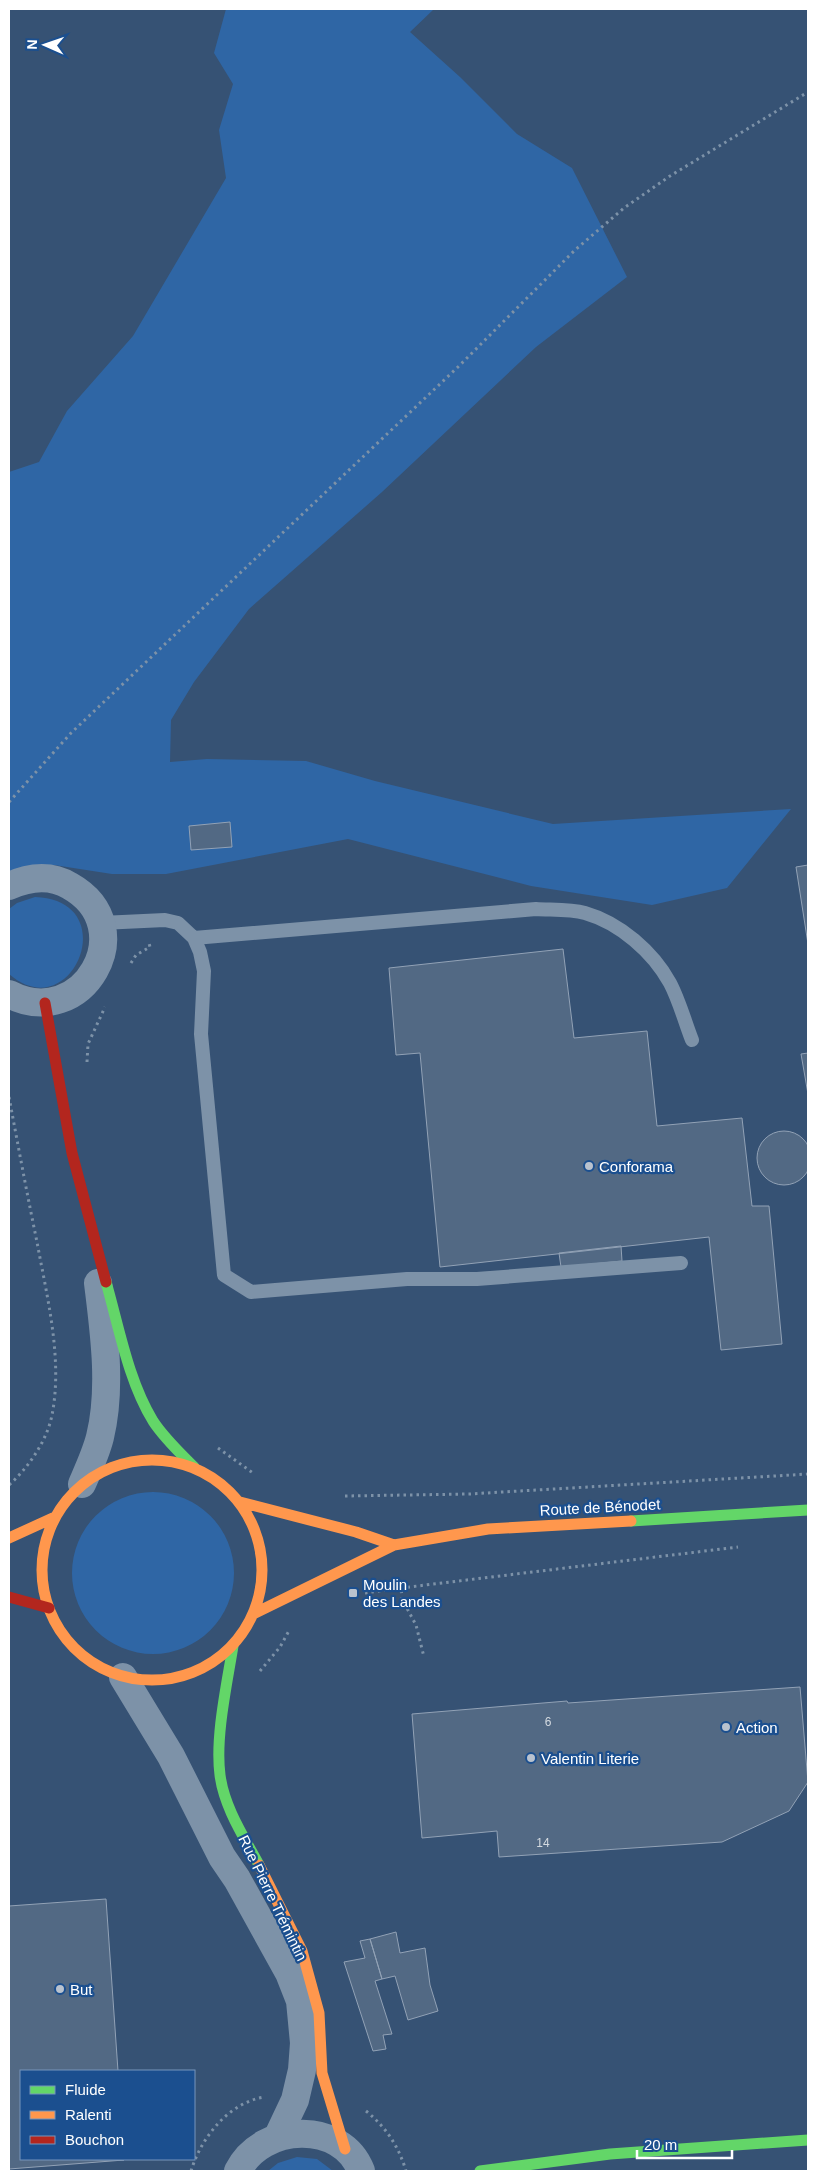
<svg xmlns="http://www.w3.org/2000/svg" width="817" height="2180" font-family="Helvetica,sans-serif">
  <rect width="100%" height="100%" fill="#365274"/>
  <path fill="#2f66a5" d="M226,9h208l-24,23 50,45 57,57 55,34 55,109 -91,70 -154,145 -133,117 -55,73 -23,38 -1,42 37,-3 99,2 69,20 178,43 238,-15 -64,79 -75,17 -121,-19 -183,-47 -182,35h-54l-58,-9 -45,7v-400l30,-10 28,-51 66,-75 93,-158 -7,-48 14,-46 -19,-31z
    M35,897c90,3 37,132 -26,77v-65l8,-6z
    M72 1573a81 81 0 1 1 162 0a81 81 0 1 1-162 0Z
    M297,2157l20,2 16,12h-65l10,-8z"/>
  <path fill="#526984" stroke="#92a2b6" d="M230,822l2,25 -41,3 -2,-24z
    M808,865v79l-12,-77z
    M563,949l11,89 73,-7 10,95 85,-8 10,88h17l13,138 -61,6 -12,-113 -269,30 -20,-214 -24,2 -7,-87z
    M808,1053v41l-7,-40z
    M757 1158a27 27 0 1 1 54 0a27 27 0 1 1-54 0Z
    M621,1246l1,15 -61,6 -2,-14z
    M800,1687l8,95 -19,29 -67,31 -223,15 -2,-26 -75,7 -10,-124 155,-13 1,2z
    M106,1899l12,172h-97v88l103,1 -115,9v-263z
    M396,1932l4,21 25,-5 5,37 8,26 -30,9 -13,-44 -13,3 -12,-40z
    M370,1939l12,40 -7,2 17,53 -9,1 3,14 -13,2 -29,-89 21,-4 -5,-17z"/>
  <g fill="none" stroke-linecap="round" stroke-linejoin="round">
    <path stroke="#7d92a8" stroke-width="3" stroke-dasharray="2.5 4" stroke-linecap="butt" d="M9,802l62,-69 388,-367 116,-116 49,-42 46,-32 138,-84
      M131,963l5,-8 14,-8 -1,-4
      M87,1062l1,-18 17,-37
      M9,1097c9,48 18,97 28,145 10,55 26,117 15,173 -5,26 -24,53 -43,70
      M218,1448l35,25
      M345,1496l124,-2 339,-20
      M401,1588l337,-41
      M365,1593l36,-5 1,11 14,26 8,32
      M260,1671l20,-24 10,-18
      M366,2111c20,16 33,36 40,60
      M191,2171c10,-33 37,-68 73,-74"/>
    <path stroke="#7d92a8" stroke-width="14" d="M101,923l64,-3 13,3 16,15 6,14 4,19 -3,63 23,241 27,17 156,-13h70l204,-16
      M194,938l342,-29c16,1 34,0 49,4 35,10 68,39 85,70 9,17 15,39 22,57"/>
    <path stroke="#7d92a8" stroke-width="28" d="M9,886c20,-9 41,-12 61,0 73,41 13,147 -61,108
      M82,1484c7,-16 14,-31 18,-47 12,-49 4,-105 -2,-154
      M123,1677l48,79 51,101 15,22 52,94 11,28 4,42 -2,27 -7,30 -17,36
      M238,2171c24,-48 104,-51 123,0"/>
    <path stroke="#63d668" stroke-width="11" d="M106,1282c13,45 22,98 47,139 11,17 26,31 41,46
      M631,1521l177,-11
      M233,1646c-6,38 -18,91 -13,129 4,32 24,62 39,90
      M480,2171l130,-17 198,-14"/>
    <path stroke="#ff974d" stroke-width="11" d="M42 1570a110 110 0 1 1 220 0a110 110 0 1 1-220 0Z
      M240,1502l116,30 38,13
      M9,1538l46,-21
      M253,1614l141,-69 94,-16 143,-8
      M259,1865l43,86 17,62 3,60 23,76"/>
    <path stroke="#b3261e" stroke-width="11" d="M45,1003l27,150 34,129
      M9,1597l40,11"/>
  </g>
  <g fill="#b9c2ce" stroke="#1b4f8f" stroke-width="2">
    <circle cx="589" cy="1166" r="5"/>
    <rect x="348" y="1588" width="10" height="10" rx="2.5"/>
    <circle cx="726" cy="1727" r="5"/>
    <circle cx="531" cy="1758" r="5"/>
    <circle cx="60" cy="1989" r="5"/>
  </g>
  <g text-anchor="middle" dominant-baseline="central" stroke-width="4.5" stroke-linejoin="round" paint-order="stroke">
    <g font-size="12" fill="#d4dae0">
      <text x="548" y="1722">6</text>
      <text x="543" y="1843">14</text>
    </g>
    <g font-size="15" fill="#fff" stroke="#1b4f8f" text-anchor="start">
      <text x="599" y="1166">Conforama</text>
      <text x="363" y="1584">Moulin<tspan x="363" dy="17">des Landes</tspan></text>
      <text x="736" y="1727">Action</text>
      <text x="541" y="1758">Valentin Literie</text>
      <text x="70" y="1989">But</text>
    </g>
    <g font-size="15" fill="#fff" stroke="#1b4f8f">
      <text transform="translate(600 1507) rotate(-3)">Route de Bénodet</text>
      <text transform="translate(273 1898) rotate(64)">Rue Pierre Trémintin</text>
    </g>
  </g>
  <rect width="817" height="2180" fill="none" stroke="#ffffff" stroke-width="20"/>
  <rect x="20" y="2070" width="175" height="90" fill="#1b4f8f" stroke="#7695bc"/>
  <rect x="30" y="2086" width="25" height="8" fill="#63d668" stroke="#7695bc"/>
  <text x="65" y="2095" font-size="15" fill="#ffffff">Fluide</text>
  <rect x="30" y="2111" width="25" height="8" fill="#ff974d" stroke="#7695bc"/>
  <text x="65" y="2120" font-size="15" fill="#ffffff">Ralenti</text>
  <rect x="30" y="2136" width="25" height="8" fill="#b3261e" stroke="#7695bc"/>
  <text x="65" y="2145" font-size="15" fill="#ffffff">Bouchon</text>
  <g transform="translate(45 45) rotate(272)" stroke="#1b4f8f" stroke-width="4" paint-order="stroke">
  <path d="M0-4L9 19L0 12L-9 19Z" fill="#ffffff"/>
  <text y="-8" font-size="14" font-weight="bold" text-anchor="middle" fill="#ffffff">N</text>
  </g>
  <path d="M637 2150v8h95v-8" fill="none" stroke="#ffffff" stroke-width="2.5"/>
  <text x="644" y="2150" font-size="15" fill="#ffffff" stroke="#1b4f8f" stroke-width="4" paint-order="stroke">20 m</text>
</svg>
